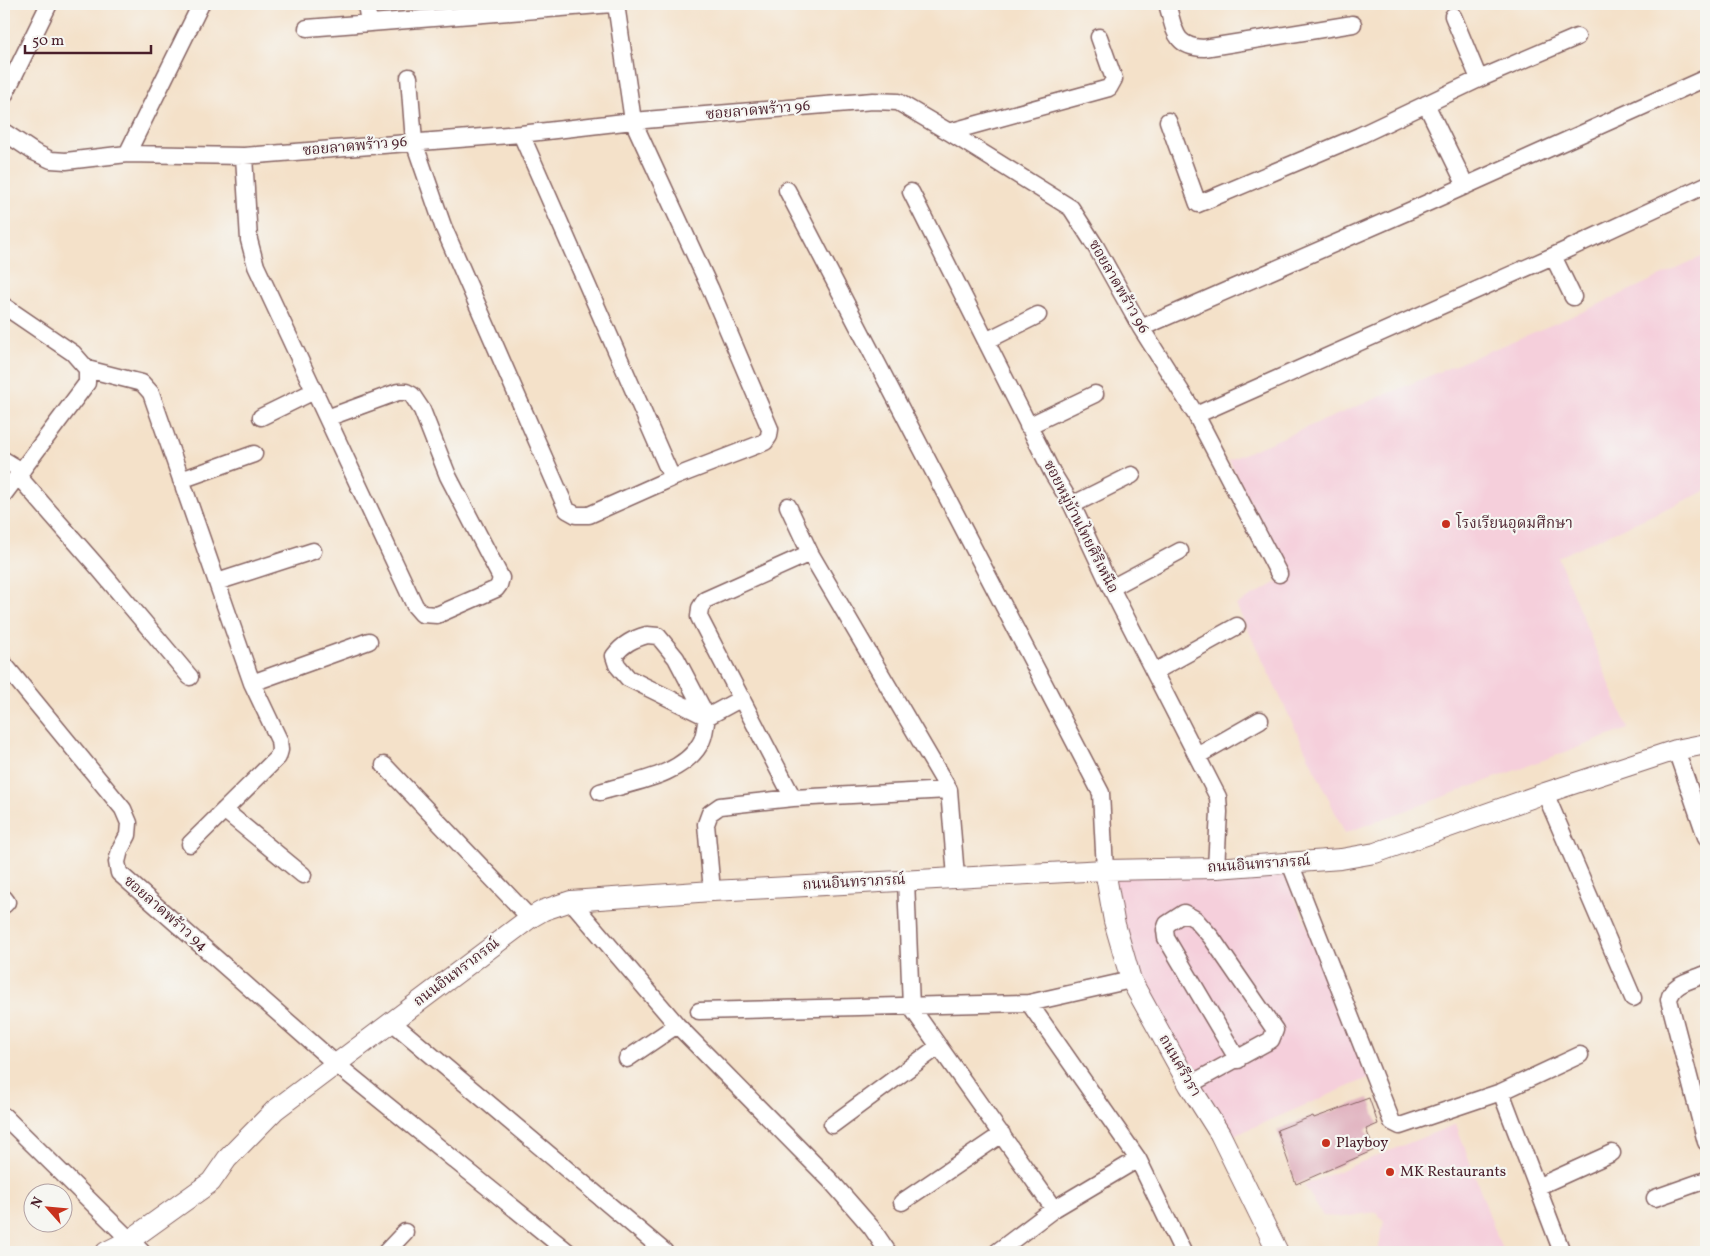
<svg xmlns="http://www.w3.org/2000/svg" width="1710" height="1256" font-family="Vollkorn,'Noto Serif Thai',serif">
  <rect width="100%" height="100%" fill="#f6f6f2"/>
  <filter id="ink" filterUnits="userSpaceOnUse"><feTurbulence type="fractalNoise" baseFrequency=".02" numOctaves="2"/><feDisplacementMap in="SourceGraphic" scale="10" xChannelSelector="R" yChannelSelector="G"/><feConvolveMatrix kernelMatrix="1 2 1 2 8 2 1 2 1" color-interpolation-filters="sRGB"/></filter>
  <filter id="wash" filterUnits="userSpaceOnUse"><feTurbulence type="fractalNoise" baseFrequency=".0096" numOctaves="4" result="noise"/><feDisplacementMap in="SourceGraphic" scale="20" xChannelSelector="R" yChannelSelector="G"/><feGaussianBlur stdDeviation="1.12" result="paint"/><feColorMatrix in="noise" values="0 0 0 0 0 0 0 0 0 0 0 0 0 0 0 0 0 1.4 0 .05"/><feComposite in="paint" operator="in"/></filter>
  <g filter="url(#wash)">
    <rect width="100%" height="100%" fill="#f4e1c9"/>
    <path fill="#f5cfdb" d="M1706,255v236l-148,66 70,172 -283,104 -109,-228 51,-28 -58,-117 360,-151z
      M1280,864l93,212 -147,63 -109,-174 -14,-96z
      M1456,1124l47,128h-125l6,-31 -8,-9 -33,5 -20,-1 -19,-31z"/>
    <g id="blocks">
      <path fill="#deaab9" d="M1369,1098l9,26 -12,5 8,21 -78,34 -19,-54 36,-14 1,2z"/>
    </g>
  </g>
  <g filter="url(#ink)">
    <use href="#blocks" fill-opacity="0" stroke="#866362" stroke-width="1"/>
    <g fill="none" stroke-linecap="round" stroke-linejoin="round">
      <defs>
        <path id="minor" d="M366,4l3,19
          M1167,4c8,25 6,43 37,44l149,-24
          M1453,16l26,63
          M307,28l305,-24
          M409,77l5,65 29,84 124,284 9,5h13l83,-37 93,-36 4,-6 1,-7 -60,-141 -77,-167 -17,-117
          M4,96l45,-92
          M1426,104l40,82
          M1168,121l30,83 161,-68 120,-57 98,-42
          M4,132l30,20 17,8 15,1 61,-7 117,2 277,-22 112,-13 240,-20 25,1 51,30 122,76 25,39 45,81 55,87 83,159
          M949,132l160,-44 5,-9 -15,-42
          M521,134l151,344
          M127,154l74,-150
          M244,156l5,84 7,26 71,152 88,188 7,8 15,1 59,-26 3,-4 2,-7 -53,-102 -26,-66 -10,-15 -6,-3h-8l-71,26
          M787,190l314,603 4,77
          M911,192l142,282 19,31 39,83 107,209 1,15 -3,56
          M1553,256l20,41
          M4,306l69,47 14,16v14l-83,111
          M1141,328l275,-120 290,-130
          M986,341l52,-26
          M87,369l55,14 9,10 101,290 27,57 1,10 -2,7 -88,87
          M1196,415l357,-159 153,-71
          M261,417l53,-26
          M1028,426l67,-32
          M4,460l18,11
          M18,476l77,88 95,113
          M181,480l73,-26
          M1072,505l60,-30
          M788,506l22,47
          M217,582l96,-31
          M1111,588l69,-37
          M647,635l11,1 18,22 31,59 -79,-39 -11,-13 -3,-9c9,-12 19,-17 33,-21z
          M4,664l119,145 6,14 -1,12 -8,15 -3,12 2,11 217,191 232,188
          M1154,672l83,-46
          M252,683l117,-42
          M1676,750l30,87
          M1197,756l63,-36
          M384,765l146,153
          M600,792c32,-10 82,-16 100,-48 5,-7 5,-18 7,-27l35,-19
          M1545,793l88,205
          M793,798l-94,-181 1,-9 5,-8 105,-47 139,237 7,87
          M224,810l79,65
          M1290,863l102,259 8,4 101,-34 79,-37
          M906,880l5,127 143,202
          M712,891l-6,-67 4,-11 10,-7 73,-8 156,-8
          M4,898l3,4 -3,3
          M571,901l106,124 -50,34
          M1706,974c-14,6 -34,9 -37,26l37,142
          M1029,1003l109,156 45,93
          M699,1011l330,-8 102,-23
          M392,1022l273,230
          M677,1025l153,155 41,47 17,25
          M1189,1085l82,-45 4,-10 -64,-93 -16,-18 -11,-6 -17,11 -2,6 1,8 72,122
          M1501,1092l61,160
          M4,1116l138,136
          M832,1125l107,-79
          M1537,1187l75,-34
          M1655,1198l51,-18
          M902,1202l100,-68
          M386,1252l19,-20
          M997,1252l57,-43 84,-50"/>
        <path id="tertiary" d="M1105,870l9,51 17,59 58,105 31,49 58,118
          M106,1252l24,-12 81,-58 16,-23 48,-49 255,-192 14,-8 27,-9 141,-10 393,-21 111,-2 125,-9 34,-6 170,-60 131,-43 30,-6"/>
      </defs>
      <use href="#minor" stroke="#866362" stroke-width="19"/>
      <use href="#tertiary" stroke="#866362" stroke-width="22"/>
      <use href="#minor" stroke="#fff" stroke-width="16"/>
      <use href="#tertiary" stroke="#fff" stroke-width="20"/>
    </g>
  </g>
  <g fill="#c8321e" stroke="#f6f6f2" stroke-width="2">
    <circle cx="1446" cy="524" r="5"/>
    <circle cx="1326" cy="1143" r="5"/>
    <circle cx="1390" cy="1172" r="5"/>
  </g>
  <g text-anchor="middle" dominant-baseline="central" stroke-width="4.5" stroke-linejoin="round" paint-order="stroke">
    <g font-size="15" fill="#4a1f2b" stroke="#f6f6f2">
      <text transform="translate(758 111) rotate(-5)">ซอยลาดพร้าว 96</text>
      <text transform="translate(355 147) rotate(-5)">ซอยลาดพร้าว 96</text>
      <text transform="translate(1118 287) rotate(60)">ซอยลาดพร้าว 96</text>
      <text transform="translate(1080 527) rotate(63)">ซอยหมู่บ้านไทยศิริเหนือ</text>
      <text transform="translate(1259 865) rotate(-4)">ถนนอินทราภรณ์</text>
      <text transform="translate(854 883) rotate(-3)">ถนนอินทราภรณ์</text>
      <text transform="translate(165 914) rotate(41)">ซอยลาดพร้าว 94</text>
      <text transform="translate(457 973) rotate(-37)">ถนนอินทราภรณ์</text>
      <text transform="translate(1179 1066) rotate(60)">ถนนศรีวรา</text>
    </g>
    <g font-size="15" fill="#4a1f2b" stroke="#f6f6f2" text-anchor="start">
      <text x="1456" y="524">โรงเรียนอุดมศึกษา</text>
      <text x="1336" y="1143">Playboy</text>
      <text x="1400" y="1172">MK Restaurants</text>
    </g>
  </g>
  <rect width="1710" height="1256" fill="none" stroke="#f6f6f2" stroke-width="20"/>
  <g transform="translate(48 1208) rotate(297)"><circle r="24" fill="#f6f6f2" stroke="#b1a0a2"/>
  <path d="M0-4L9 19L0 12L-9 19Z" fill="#c8321e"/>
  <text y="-8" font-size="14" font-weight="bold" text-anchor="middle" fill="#4a1f2b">N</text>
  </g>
  <path d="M25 45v8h126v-8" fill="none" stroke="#4a1f2b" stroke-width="2.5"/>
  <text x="32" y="45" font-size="15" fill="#4a1f2b" stroke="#f6f6f2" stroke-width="4" paint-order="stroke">50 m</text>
</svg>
